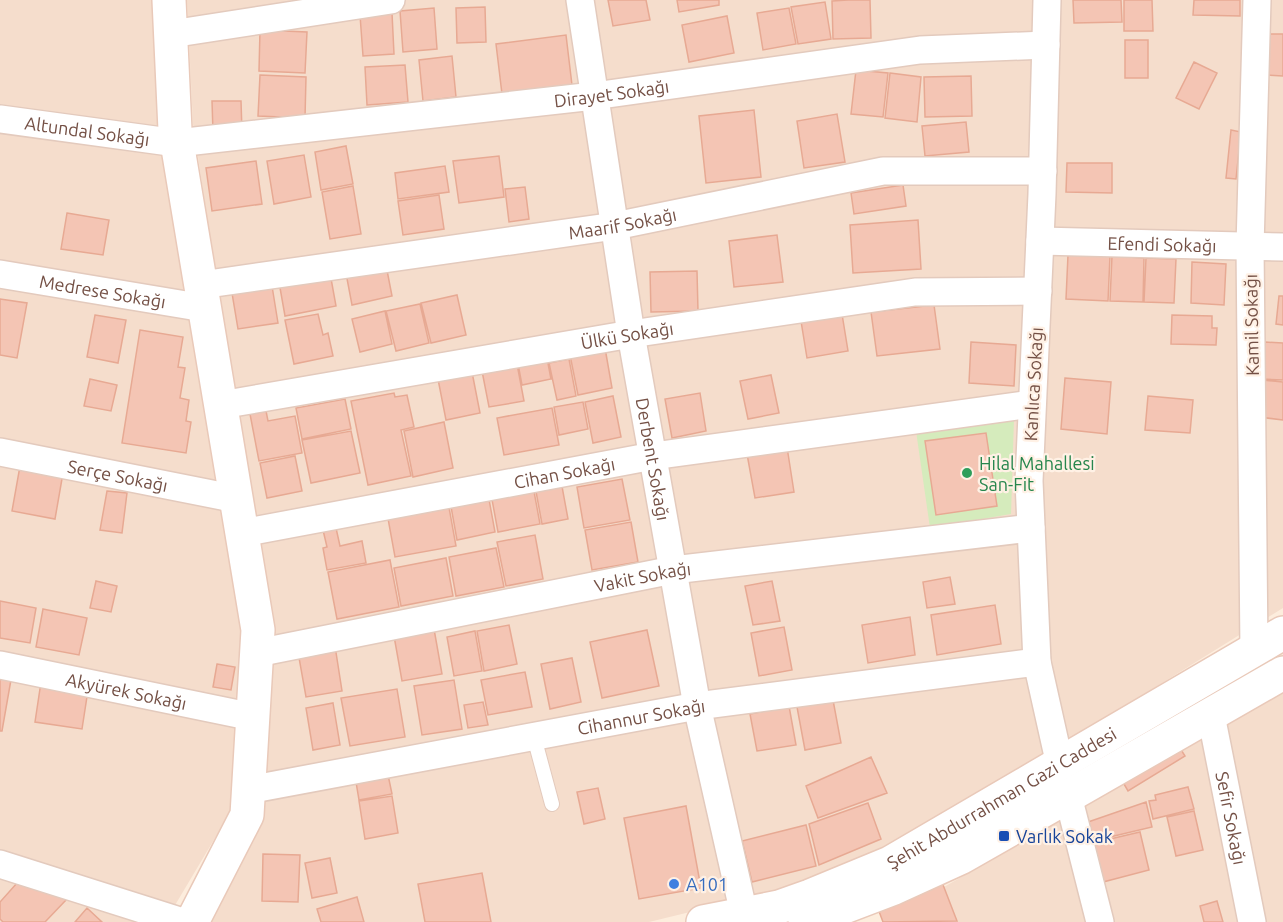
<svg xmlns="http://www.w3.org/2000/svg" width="1283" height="922" font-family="Ubuntu,sans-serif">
  <rect width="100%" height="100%" fill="#fdeddd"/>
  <path fill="#f5ddcc" d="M0,0h164l84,629 -14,177 -69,116h-165z
    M187,0h1096v608l-424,263 -210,51h-445l55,-111 5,-220 -71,-467z
    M1283,692v230h-400z"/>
  <path fill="#d5ebbc" d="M1014,419l-3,95 -81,14 -14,-97z"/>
  <path fill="#f4c5b4" stroke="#e7a993" stroke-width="1.5" d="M608,0h38l4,20 -37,6z
    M677,0h42v5l-40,7z
    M848,0h22l1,38 -38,1 -1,-38z
    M1073,0h48l1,22 -48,1z
    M1124,0h28l1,31h-29z
    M1194,0h46v16l-47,-1z
    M825,2l6,37 -33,5 -7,-37z
    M485,7l1,35 -29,1 -1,-35z
    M434,8l3,41 -34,3 -3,-41z
    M789,8l7,36 -33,6 -6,-37z
    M392,13l2,41 -31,2 -3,-41z
    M727,16l7,37 -45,9 -7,-37z
    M260,30l47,2 -2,41 -46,-2z
    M1269,34h14v42l-15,-1z
    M566,35l6,50 -70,9 -6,-50z
    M1125,40h23v38h-23z
    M452,56l4,41 -33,4 -4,-41z
    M1194,62l23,11 -18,36 -23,-11z
    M405,65l3,37 -41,3 -2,-38z
    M856,70l32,3 -5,44 -32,-3z
    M890,73l31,4 -4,45 -32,-4z
    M260,75l46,2 -1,41 -47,-2z
    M971,76l1,40 -47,1 -1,-40z
    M212,101h29l1,31h-29z
    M754,110l7,67 -55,6 -7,-67z
    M837,114l8,48 -41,6 -7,-47z
    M966,122l3,30 -44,4 -3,-30z
    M1231,130l10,2 -5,47 -10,-1z
    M346,146l7,38 -32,6 -6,-38z
    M304,155l7,42 -37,7 -7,-43z
    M499,156l5,41 -45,6 -6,-42z
    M256,161l6,43 -50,7 -6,-43z
    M1067,163h45v30l-46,-1z
    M445,166l4,26 -51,7 -3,-26z
    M903,185l3,21 -52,8 -3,-21z
    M353,186l8,48 -31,5 -8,-47z
    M525,187l4,32 -20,3 -4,-33z
    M439,195l5,34 -41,6 -5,-34z
    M67,213l42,7 -6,35 -42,-6z
    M918,220l3,49 -68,4 -3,-48z
    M777,235l6,47 -49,5 -5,-46z
    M1068,255l42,1 -2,45 -42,-2z
    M1112,256l32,2 -1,44 -33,-1z
    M1146,258l30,1 -2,44 -30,-1z
    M385,260l7,36 -40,9 -7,-37z
    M1192,262l34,2 -2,41 -33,-2z
    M697,271l1,40 -47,1 -1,-40z
    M330,273l6,33 -51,10 -6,-34z
    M272,286l6,37 -40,6 -6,-36z
    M457,295l9,40 -35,8 -10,-40z
    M1279,296h4v29l-7,-1z
    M0,299l27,4 -10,55 -17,-3z
    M420,304l9,39 -33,8 -10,-40z
    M934,305l6,44 -63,7 -6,-44z
    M385,311l7,33 -32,8 -8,-33z
    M318,314l5,21 5,-2 5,23 -39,8 -9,-44z
    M842,314l6,37 -41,7 -6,-37z
    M95,315l31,5 -8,43 -31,-6z
    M1172,315l40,1v12h5l-1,17 -45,-1z
    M140,330l43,7 -5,30 7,1 -5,30 9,2 -3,21 5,1 -5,31 -64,-10z
    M971,342l45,3 -2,41 -45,-3z
    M1265,342l18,1v37l-21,-1z
    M605,348l7,40 -34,7 -8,-40z
    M547,358l4,21 -29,6 -4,-21z
    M569,359l7,37 -19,4 -8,-37z
    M517,364l7,37 -35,6 -7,-36z
    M471,367l9,46 -34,7 -9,-46z
    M771,375l8,38 -31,6 -8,-38z
    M1065,378l46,4 -4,52 -46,-5z
    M90,379l27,6 -6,26 -27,-5z
    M1262,380l21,2v38l-24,-3z
    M394,393l1,4 12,-2 7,32 -13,3 10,46 -43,9 -17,-84z
    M700,393l6,38 -34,7 -7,-39z
    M613,396l8,41 -28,6 -8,-41z
    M1148,396l45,4 -3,33 -45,-3z
    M345,399l6,30 -49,10 -6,-31z
    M583,402l5,27 -29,6 -5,-28z
    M552,408l7,37 -55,10 -7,-37z
    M266,411l2,10 27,-5 7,37 -43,8 -9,-47z
    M444,422l9,46 -40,9 -9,-46z
    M351,431l9,42 -49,10 -9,-43z
    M986,433l11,73 -61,9 -11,-74z
    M787,447l7,45 -39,6 -8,-44z
    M295,456l7,35 -35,7 -7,-35z
    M20,466l43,7 -8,46 -43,-8z
    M622,479l8,41 -46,8 -7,-41z
    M561,481l7,38 -26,5 -7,-38z
    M533,486l7,38 -42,8 -7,-38z
    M107,491l20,2 -5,40 -22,-3z
    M488,494l7,38 -38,8 -7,-39z
    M448,502l8,44 -61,11 -8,-44z
    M631,522l7,40 -46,8 -7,-40z
    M336,528l4,18 22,-5 4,22 -39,7 -4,-22 4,-1 -4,-17z
    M535,535l8,44 -37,7 -9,-44z
    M496,548l8,39 -48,9 -7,-39z
    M446,558l7,38 -52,10 -7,-38z
    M390,560l9,47 -62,12 -9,-47z
    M950,577l5,27 -28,4 -4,-26z
    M96,581l21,5 -6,26 -21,-4z
    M772,581l8,40 -27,4 -8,-39z
    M0,601l36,7 -6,35 -30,-5z
    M995,605l6,39 -64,11 -6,-40z
    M43,609l44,9 -8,37 -43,-8z
    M910,617l5,38 -47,8 -6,-38z
    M509,625l8,39 -33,7 -7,-40z
    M784,627l8,43 -33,6 -8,-43z
    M434,629l8,45 -40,7 -8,-45z
    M647,630l12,56 -57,12 -12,-56z
    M475,631l7,40 -28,5 -7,-39z
    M335,646l7,45 -36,6 -8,-45z
    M572,658l9,44 -31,7 -9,-45z
    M217,664l18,3 -4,23 -18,-3z
    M0,672l12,2 -10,57h-2z
    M525,672l7,35 -44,8 -7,-35z
    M454,680l8,49 -40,6 -8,-49z
    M41,682l47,8 -6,39 -47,-7z
    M397,689l8,48 -55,9 -9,-48z
    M833,700l8,43 -36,7 -8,-43z
    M483,702l5,23 -20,3 -4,-23z
    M333,703l7,42 -27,5 -7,-42z
    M789,706l7,39 -39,6 -7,-37z
    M1173,737l12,19 -57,35 -11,-19z
    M871,757l16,36 -69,25 -12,-32z
    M387,770l5,24 -33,6 -4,-24z
    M1188,787l6,22 -41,10 -4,-18 7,-1 -1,-5z
    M598,788l7,31 -21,5 -7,-32z
    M392,796l6,37 -33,6 -6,-38z
    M1146,802l6,25 -59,14 -5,-19z
    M868,803l13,36 -62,26 -10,-41z
    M686,806l15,82 -62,11 -15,-81z
    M1194,811l9,39 -27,6 -9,-39z
    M806,825l10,41 -64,16 -10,-41z
    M1140,832l9,38 -46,12 -10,-39z
    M263,854l37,1 -2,47 -36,-1z
    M330,858l7,35 -25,5 -7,-35z
    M482,873l9,49h-66l-7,-38z
    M940,877l17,44 -74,1 -6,-16z
    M17,883l40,8 9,9 -21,22h-42l-3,-3v-17z
    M357,897l7,25h-43l-4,-13z
    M1217,901l6,21h-19l-4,-16z
    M87,908l15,14h-27z"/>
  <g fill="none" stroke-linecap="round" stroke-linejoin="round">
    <defs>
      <path id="lane" d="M534,737l18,67"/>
      <g id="street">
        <path id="s1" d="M580,0l51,334 66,372 47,208"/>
        <path d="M1047,0l-5,194 -13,287 8,181 23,103"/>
        <path d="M171,34l220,-34"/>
        <path id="s2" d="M0,119l177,24 417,-47 326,-46 126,-5"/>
        <path id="s3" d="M1040,241l243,6"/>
        <path id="s4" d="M0,274l204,34"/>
        <path id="s5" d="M201,285l414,-59 268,-55h160"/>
        <path id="s6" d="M221,405l410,-71 284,-42 123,-1"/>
        <path id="s7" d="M0,452l237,47"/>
        <path id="s8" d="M242,533l411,-77 379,-52"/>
        <path d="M1254,651l-4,-405 7,-246"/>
        <path id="s9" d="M257,653l416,-83 358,-42"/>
        <path id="s10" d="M0,665l253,52"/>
        <path id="s11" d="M1211,715l41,207"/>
        <path id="s12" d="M248,790l449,-84 340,-44"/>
        <path d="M1068,796l32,126"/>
        <path d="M0,864l183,58"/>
      </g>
      <g id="secondary">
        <path d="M169,0l6,130 83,500 -11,185 -55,107"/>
        <path id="s13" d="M703,922l76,-15 31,-11 80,-33 393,-230"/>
        <path d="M805,922l89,-34 68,-31 321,-184"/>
      </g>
    </defs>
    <use href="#lane" stroke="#e3cabd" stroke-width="16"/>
    <use href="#street" stroke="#e3cabd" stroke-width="30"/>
    <use href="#secondary" stroke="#e9c9b9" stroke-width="36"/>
    <use href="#lane" stroke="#fff" stroke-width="14"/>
    <use href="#street" stroke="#fff" stroke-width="27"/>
    <use href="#secondary" stroke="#fff" stroke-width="33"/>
  </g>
  <circle fill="#2e9e5b" stroke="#fff1e5" stroke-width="2" cx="967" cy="473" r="6"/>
  <rect fill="#1a4fb4" stroke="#fff1e5" stroke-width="2" x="998" y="830" width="12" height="12" rx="3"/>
  <circle fill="#3f7fe0" stroke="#fff1e5" stroke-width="2" cx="674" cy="884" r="6"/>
  <g text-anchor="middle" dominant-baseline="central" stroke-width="4.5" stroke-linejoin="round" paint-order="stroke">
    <g font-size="18" fill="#745045" stroke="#fff1e5">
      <text stroke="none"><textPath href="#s2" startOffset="616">Dirayet Sokağı</textPath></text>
      <text stroke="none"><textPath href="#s2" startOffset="88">Altundal Sokağı</textPath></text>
      <text stroke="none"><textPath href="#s5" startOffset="426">Maarif Sokağı</textPath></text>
      <text stroke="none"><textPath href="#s3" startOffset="122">Efendi Sokağı</textPath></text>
      <text stroke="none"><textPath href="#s4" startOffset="104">Medrese Sokağı</textPath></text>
      <text transform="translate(1251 325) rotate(-91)">Kamil Sokağı</text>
      <text stroke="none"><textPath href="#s6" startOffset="412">Ülkü Sokağı</textPath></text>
      <text transform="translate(1033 384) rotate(-87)">Kanlıca Sokağı</text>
      <text stroke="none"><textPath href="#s1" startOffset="465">Derbent Sokağı</textPath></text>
      <text stroke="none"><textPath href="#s8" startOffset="328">Cihan Sokağı</textPath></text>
      <text stroke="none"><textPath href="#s7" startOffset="120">Serçe Sokağı</textPath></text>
      <text stroke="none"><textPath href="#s9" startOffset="393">Vakit Sokağı</textPath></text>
      <text stroke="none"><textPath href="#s10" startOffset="129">Akyürek Sokağı</textPath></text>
      <text stroke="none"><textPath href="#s12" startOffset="400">Cihannur Sokağı</textPath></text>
      <text stroke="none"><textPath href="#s13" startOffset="326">Şehit Abdurrahman Gazi Caddesi</textPath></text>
      <text stroke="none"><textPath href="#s11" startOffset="105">Sefir Sokağı</textPath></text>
    </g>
    <g font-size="18" fill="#27864d" stroke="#fff1e5" text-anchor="start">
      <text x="979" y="463">Hilal Mahallesi<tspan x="979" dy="21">San-Fit</tspan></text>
    </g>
    <g font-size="18" fill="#164399" stroke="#fff1e5" text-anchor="start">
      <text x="1016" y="836">Varlık Sokak</text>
    </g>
    <g font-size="18" fill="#366cbe" stroke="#fff1e5" text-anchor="start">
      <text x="686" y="884">A101</text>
    </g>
  </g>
</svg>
